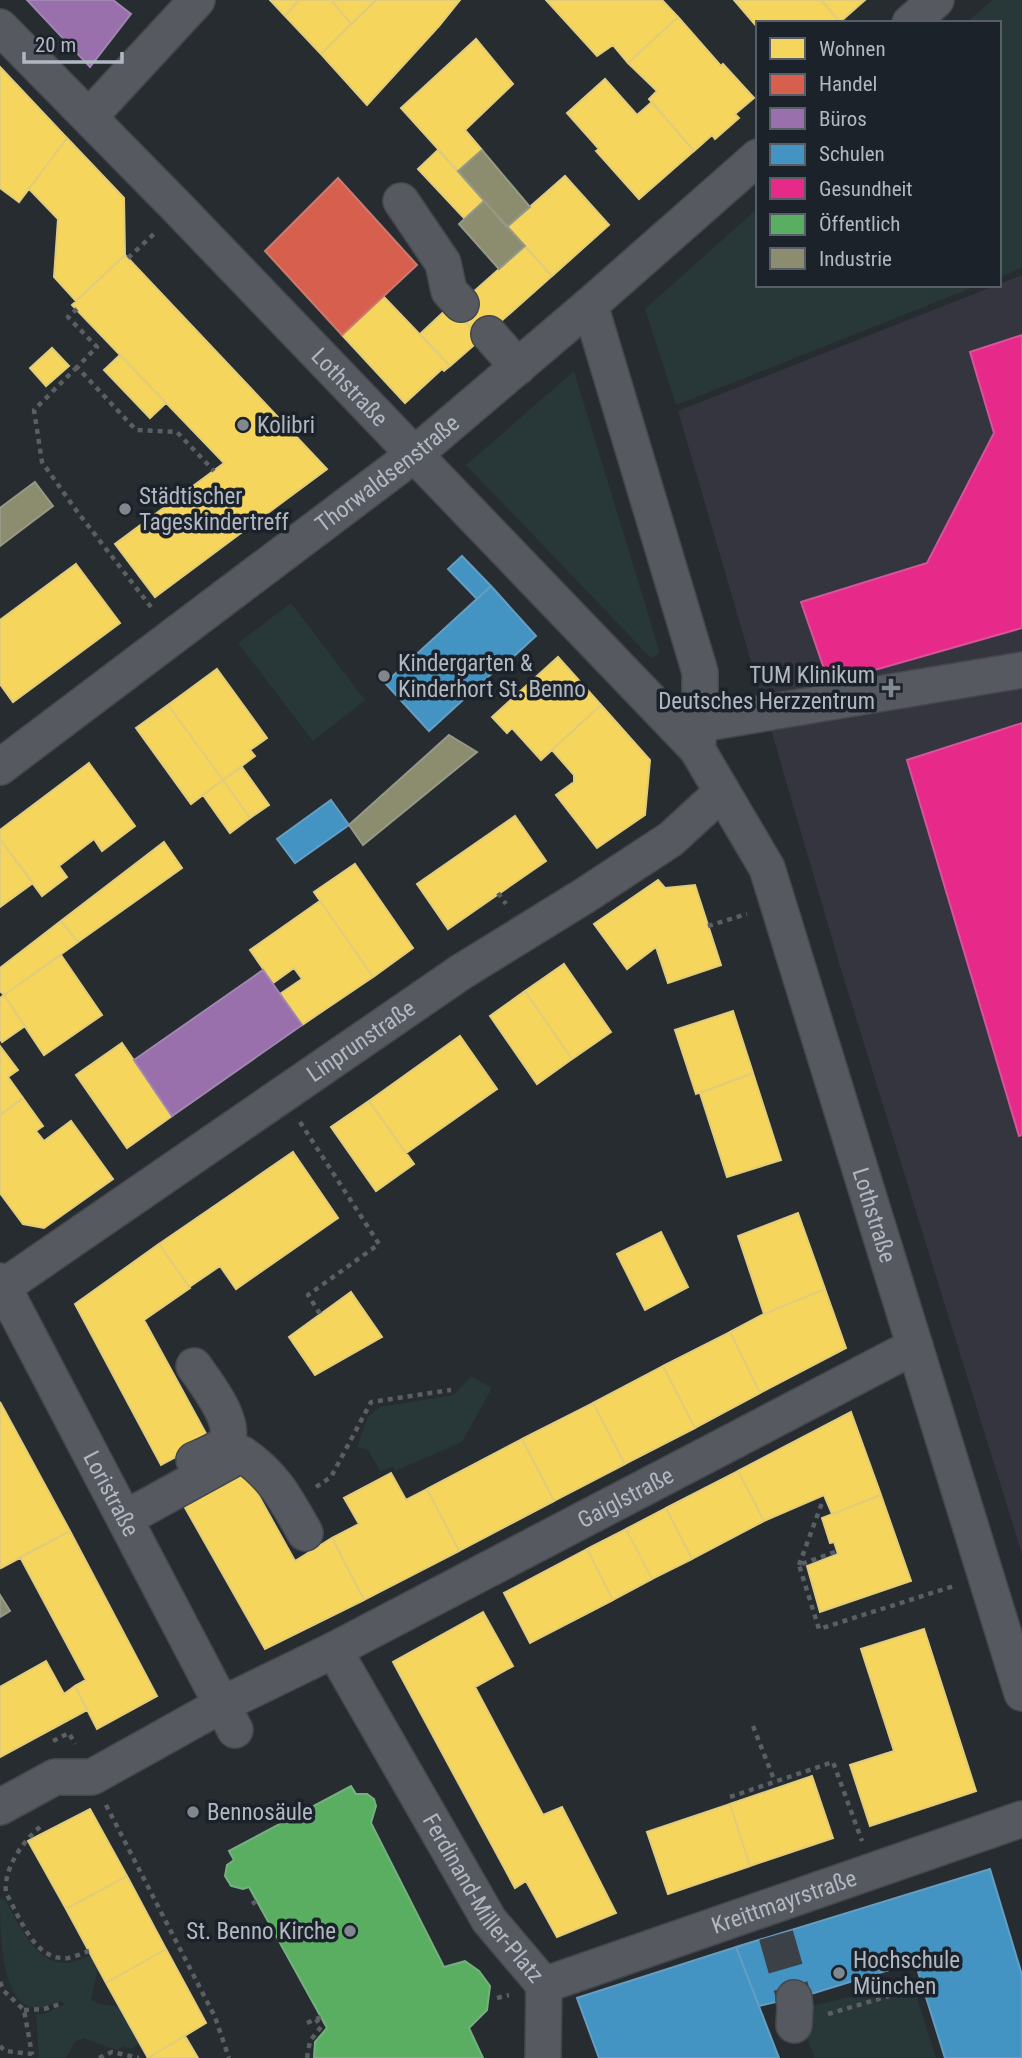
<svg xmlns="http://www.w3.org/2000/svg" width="1022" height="2058" font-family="'Roboto Condensed',sans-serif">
  <rect width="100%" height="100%" fill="#272c31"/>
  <path fill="#34353e" d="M1022,275v1279l-182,-588 -162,-555z"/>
  <path fill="#283737" d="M992,0h30v268l-23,9v-254h-33z
    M758,208v77h221l-303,120 -31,-96z
    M574,371l86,282 -9,5 -185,-193z
    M291,603l74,97 -52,41 -75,-98z
    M471,1376l21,12 -30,54 -67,29 -2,-4 -13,4 -12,-21 -11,-3 11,-30 12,-10 74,-12z
    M0,1899l5,1c13,22 29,62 59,63 9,1 19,-5 27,-8l7,13 -7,32 8,4 21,3 20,36 -9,6 -7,-3 -7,4 -33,-12 -9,4 -9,16h-27l-3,-44h8l21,-10 -4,-3c-10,4 -22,9 -32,5 -29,-9 -29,-82 -29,-107z
    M912,1982l24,76h-121l-20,-48z"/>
  <path fill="#f6d55c" stroke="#e1cc7b" stroke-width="2" d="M270,0h29l-14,16z
    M299,0h32l20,24 -30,30 -36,-38z
    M331,0h45l-25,24z
    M376,0h84l-21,26 -72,79 -46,-51z
    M546,0h116l16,17 -50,46 -15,-18 -16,11z
    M734,0h87l19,22 -82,1v5z
    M821,0h44l-25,22z
    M678,17l43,49 2,-2 31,34 -19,16 4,4 -24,21 -3,-4 -18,16 -45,-52 8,-8 -29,-28z
    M476,39l37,45 -48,46 17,20 -24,21 -57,-63z
    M0,67l67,71 -48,64 -19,-14z
    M605,79l32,36 15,-13 42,49 -55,48 -43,-48 3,-2 -32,-36z
    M67,138l57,60 1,57 -49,46 -22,-24 4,-58 -29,-30z
    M438,150l46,51 -19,18 -47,-50z
    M565,176l44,49 -57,51 -45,-49z
    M525,246l27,30 -71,63 -27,-30z
    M125,255l202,214 -172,128 -40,-53 109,-81 -152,-158z
    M383,296l67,70 -6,5 -2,-2 -37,34 -63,-68z
    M450,306l31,33 -31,27 -30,-32z
    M52,348l17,18 -23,20 -16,-18z
    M120,355l46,48 -16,15 -46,-48z
    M76,564l44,59 -107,79 -13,-18v-64z
    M558,657l43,48 -60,55 -29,-32 -5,5 -15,-16z
    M217,669l50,69 -17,12 5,6 -32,24 -55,-75z
    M168,705l55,75 -32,24 -55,-76z
    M601,705l49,55 -5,55 -48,33 -41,-53 18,-13v-7l-22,-25z
    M89,763l46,63 -33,25 -8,-12 -35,27 8,11 -25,19 -42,-57v-9z
    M242,767l27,38 -19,13 -27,-38z
    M223,780l27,38 -20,15 -27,-38z
    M515,816l31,45 -98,68 -31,-45z
    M0,839l33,44 -33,24z
    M164,842l18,26 -104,74 -17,-21z
    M355,864l58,84 -40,29 -59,-85z
    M658,880l7,8 30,-3 26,80 -53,18 -12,-36 -29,22 -33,-45z
    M320,901l53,76 -71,48 -22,-31 22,-15 -8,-11 -21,15 -23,-33z
    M61,921l17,21 -74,53 -4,-4v-23z
    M61,955l41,60 -58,40 -40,-60z
    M564,964l47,68 -39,27 -47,-68z
    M525,991l47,68 -35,25 -47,-68z
    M4,995l21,31 -23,16 -2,-3v-41z
    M733,1011l20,62 -57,21 -21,-64z
    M460,1036l37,53 -91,64 -37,-52z
    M122,1043l50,73 -45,32 -51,-73z
    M0,1046l18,24 -10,7 15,21 -23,17z
    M753,1073l28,87 -54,17 -27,-84z
    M23,1098l20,28 -7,5 8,10 27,-20 42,58 -69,49 -21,-4 -23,-31v-78z
    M369,1101l45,63 -38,27 -45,-64z
    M293,1152l45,66 -102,71 -16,-23 -31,21 -30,-43z
    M798,1213l27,76 -61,25 -26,-78z
    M661,1232l27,55 -43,23 -28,-56z
    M159,1244l31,44 -46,32 65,119 -48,26 -86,-161z
    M825,1289l21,59 -86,45 -30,-61 34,-18z
    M351,1292l31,45 -67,38 -26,-38z
    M730,1332l30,61 -65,35 -32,-62z
    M663,1366l32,62 -70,36 -32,-61z
    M0,1402l70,129 -69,37 -1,-3z
    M593,1403l32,61 -71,37 -32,-62z
    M851,1412l30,83 -49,19 -8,-19 -60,26 -26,-50z
    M522,1439l32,62 -95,50 -32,-62z
    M240,1462l55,99 37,-23 32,62 -99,49 -86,-152z
    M738,1471l26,50 -72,38 -26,-51z
    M391,1473l15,27 21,-11 32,62 -95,49 -32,-62 27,-14 -15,-26z
    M881,1495l30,86 -91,31 -13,-46 31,-12 -4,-12 -4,1 -8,-25z
    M666,1508l26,51 -40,20 -26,-50z
    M626,1529l26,50 -39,21 -26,-51z
    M70,1531l87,165 -60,33 -22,-43 11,-6 -66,-123z
    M587,1549l26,51 -83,43 -26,-50z
    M483,1612l30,54 -38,21 68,128 19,-8 54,106 -59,24 -31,-56 -11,7 -122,-226z
    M924,1629l52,162 -106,35 -20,-61 44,-14 -33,-102z
    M46,1661l18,33 11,-8 12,24 -87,47v-70z
    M812,1776l21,62 -83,28 -20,-62z
    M730,1804l20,62 -82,28 -21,-62z
    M90,1809l37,67 -61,33 -38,-68z
    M127,1876l39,73 -60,34 -40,-74z
    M166,1949l40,74 -58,35 -42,-75z
    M185,2036l13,22h-50z"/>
  <path fill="#d6604d" stroke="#cb7a70" stroke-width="2" d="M338,178l79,87 -75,70 -77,-84z"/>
  <path fill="#9970ab" stroke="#a086b2" stroke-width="2" d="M27,0h86l18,14 -41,53z
    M263,970l39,55 -130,91 -38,-56z"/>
  <path fill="#4393c3" stroke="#649ec3" stroke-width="2" d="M462,556l29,30 -14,13 -29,-30z
    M491,586l45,50 -23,21 -1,-2 -83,76 -44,-48z
    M331,800l18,25 -54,38 -18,-24z
    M990,1869l32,106v83h-77l-30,-96 -101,31 -55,13 -23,-59z
    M736,1947l43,111h-180l-22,-60z"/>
  <path fill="#e7298a" stroke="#d7549b" stroke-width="2" d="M1022,335v293l-193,55 -28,-81 126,-39 67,-130 -24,-81z
    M1022,723v412l-3,1 -112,-376z"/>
  <path fill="#5aae61" stroke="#74b17e" stroke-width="2" d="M351,1786l5,8h11l7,5 2,7 -5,17 73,144 21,-6 14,10 11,15 -3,24 -18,18 14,30h-169l1,-16 12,-14 -78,-141 -6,2 -12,-3 -6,-10 2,-11 7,-5 -5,-9z"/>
  <path fill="#8c8c6e" stroke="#979987" stroke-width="2" d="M482,150l48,57 -23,20 -49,-56z
    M484,201l41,45 -26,23 -40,-45z
    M35,482l18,24 -53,40v-38z
    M449,735l28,17 -114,93 -14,-20z
    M0,1595l10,16 -10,6z"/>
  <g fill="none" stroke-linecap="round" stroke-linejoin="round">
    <path stroke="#3c4147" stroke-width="35" stroke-dasharray="35 18" stroke-linecap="butt" d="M776,1935l18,63"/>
    <defs>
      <g id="minor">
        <path d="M910,23l26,-23"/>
        <path id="s1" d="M0,27l177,180 520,542 70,119 255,825"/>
        <path d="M89,117l108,-117"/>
        <path d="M401,201l42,62 6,28 12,13"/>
        <path d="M590,305l110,367v52l-3,25"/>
        <path d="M489,334l29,33"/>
        <path d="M700,724l322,-54"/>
        <path id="s2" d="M0,767l415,-313 175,-149 168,-148"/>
        <path id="s3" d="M0,1281l235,449"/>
        <path id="s4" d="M0,1289l461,-317 123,-76 87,-57 51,-47"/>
        <path d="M194,1366c11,16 47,61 30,78 -7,7 -21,12 -30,16"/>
        <path d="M126,1518l116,-64c32,21 45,47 63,79"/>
        <path id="s5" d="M334,1650l155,270 55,65 -1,73"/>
        <path id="s6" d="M0,1807l55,-30h37l131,-73 111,-54 581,-304"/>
        <path id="s7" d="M544,1985l478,-166"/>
        <path d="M794,2025l1,-18 -1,-9"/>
      </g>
    </defs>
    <use href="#minor" stroke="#44484c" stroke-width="38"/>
    <path stroke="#5a5f64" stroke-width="4.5" stroke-dasharray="5 5" stroke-linecap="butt" d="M128,258l29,-27
      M77,309l-9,8 29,30 -20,20 59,63 41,2 37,39
      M77,367l-43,43 8,52 34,48 78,101
      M498,893l8,11
      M708,926l39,-12
      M300,1122l79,122 -71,51 12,19
      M316,1487l15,-10 40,-75 80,-12
      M835,1552l-36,13 20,64 135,-43
      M799,1565l24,-65
      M753,1726l22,56
      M53,1741l16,-8 6,11
      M730,1797l103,-35 29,79
      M106,1805l109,212 14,41
      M286,1814l2,5
      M40,1827c-17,14 -37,42 -34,66 13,22 28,69 62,65 7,-1 14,-5 21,-7
      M252,1904l5,-3
      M0,1982l4,9 20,19 8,44
      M497,1998l12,-3
      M24,2010l20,-1 16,-5
      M828,2014l71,-21
      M307,2023l14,-6
      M0,2046l5,5 27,3 1,4
      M99,2058l13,-6 27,6
      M307,2058l3,-17 11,-14 -5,-8"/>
    <use href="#minor" stroke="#565a60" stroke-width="35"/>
  </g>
  <g fill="#81878f" stroke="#1b222a" stroke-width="2.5">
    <circle cx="243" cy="425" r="7"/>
    <circle cx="125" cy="509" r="7"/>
    <circle cx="384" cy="676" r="7"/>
    <path d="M887.5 677.5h7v7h7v7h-7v7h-7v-7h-7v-7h7z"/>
    <circle cx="193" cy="1812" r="7"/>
    <circle cx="350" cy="1931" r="7"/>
    <circle cx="839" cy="1973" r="7"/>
  </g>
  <g text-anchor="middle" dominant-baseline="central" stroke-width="7" stroke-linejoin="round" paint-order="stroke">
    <g font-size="23" fill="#b1b8c2" stroke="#1b222a">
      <text stroke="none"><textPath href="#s1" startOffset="502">Lothstraße</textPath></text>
      <text stroke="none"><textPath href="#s2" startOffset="486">Thorwaldsenstraße</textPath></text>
      <text stroke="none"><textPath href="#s4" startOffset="438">Linprunstraße</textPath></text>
      <text stroke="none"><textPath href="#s1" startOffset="1505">Lothstraße</textPath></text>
      <text stroke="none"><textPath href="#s3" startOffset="240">Loristraße</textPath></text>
      <text stroke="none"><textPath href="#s6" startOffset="702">Gaiglstraße</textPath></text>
      <text stroke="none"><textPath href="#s5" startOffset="290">Ferdinand-Miller-Platz</textPath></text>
      <text stroke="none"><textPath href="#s7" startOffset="254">Kreittmayrstraße</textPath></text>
    </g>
    <g font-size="23" fill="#b1b8c2" stroke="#1b222a" text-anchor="start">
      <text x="257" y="425">Kolibri</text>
      <text x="139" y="496">Städtischer<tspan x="139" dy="26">Tageskindertreff</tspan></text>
      <text x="398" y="663">Kindergarten &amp;<tspan x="398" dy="26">Kinderhort St. Benno</tspan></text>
      <text x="875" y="675" text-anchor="end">TUM Klinikum<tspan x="875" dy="26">Deutsches Herzzentrum</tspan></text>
      <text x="207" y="1812">Bennosäule</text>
      <text x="336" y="1931" text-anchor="end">St. Benno Kirche</text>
      <text x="853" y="1960">Hochschule<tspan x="853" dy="26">München</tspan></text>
    </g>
  </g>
  <rect x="756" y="21" width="245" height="266" fill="#1b222a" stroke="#575e67" stroke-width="2"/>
  <rect x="770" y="38" width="35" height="21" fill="#f6d55c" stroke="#575e67" stroke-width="2"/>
  <text x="819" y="56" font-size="21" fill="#b1b8c2">Wohnen</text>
  <rect x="770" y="74" width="35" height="21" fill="#d6604d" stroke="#575e67" stroke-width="2"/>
  <text x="819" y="91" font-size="21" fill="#b1b8c2">Handel</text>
  <rect x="770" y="108" width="35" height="21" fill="#9970ab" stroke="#575e67" stroke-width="2"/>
  <text x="819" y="126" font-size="21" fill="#b1b8c2">Büros</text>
  <rect x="770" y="144" width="35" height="21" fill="#4393c3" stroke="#575e67" stroke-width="2"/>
  <text x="819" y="161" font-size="21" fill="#b1b8c2">Schulen</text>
  <rect x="770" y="178" width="35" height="21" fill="#e7298a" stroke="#575e67" stroke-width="2"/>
  <text x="819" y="196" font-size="21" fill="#b1b8c2">Gesundheit</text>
  <rect x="770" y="214" width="35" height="21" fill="#5aae61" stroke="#575e67" stroke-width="2"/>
  <text x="819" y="231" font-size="21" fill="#b1b8c2">Öffentlich</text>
  <rect x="770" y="248" width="35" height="21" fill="#8c8c6e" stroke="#575e67" stroke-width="2"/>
  <text x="819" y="266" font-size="21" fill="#b1b8c2">Industrie</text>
  <path d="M24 52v10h98v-10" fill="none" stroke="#b1b8c2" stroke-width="3.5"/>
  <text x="35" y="52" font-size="21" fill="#b1b8c2" stroke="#1b222a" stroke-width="5" paint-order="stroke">20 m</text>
</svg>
